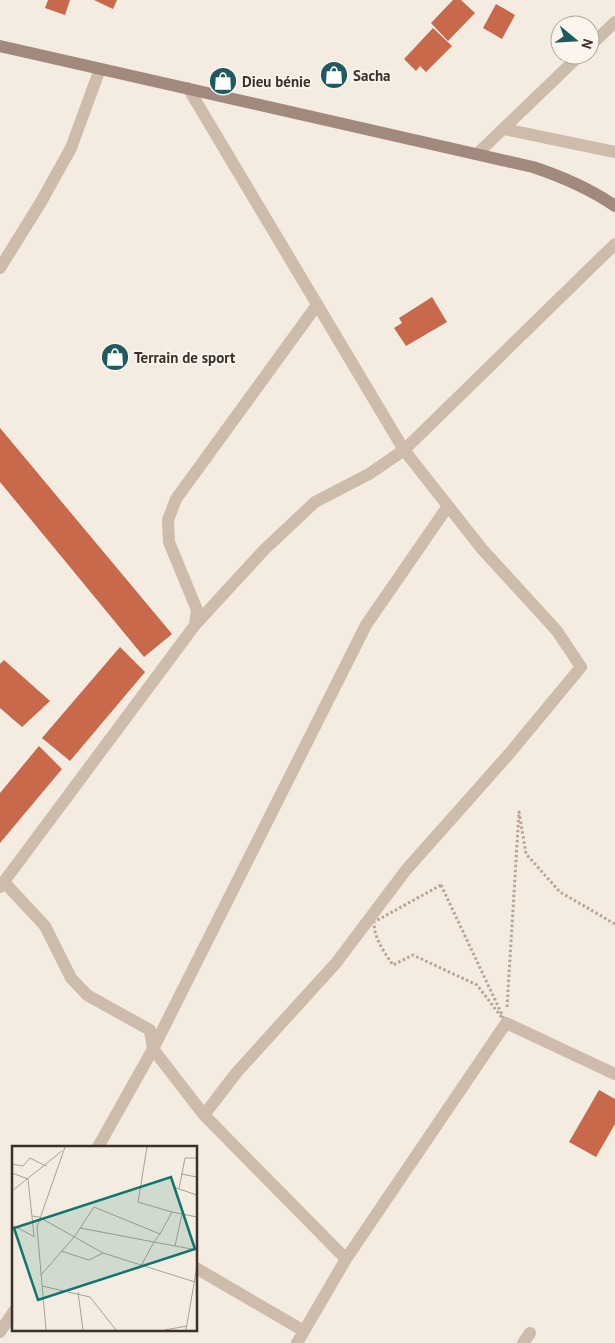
<svg xmlns="http://www.w3.org/2000/svg" width="615" height="1343" font-family="'PT Sans',sans-serif">
  <rect width="100%" height="100%" fill="#f4ebe1"/>
  <path fill="#c8694b" d="M48,0h22l-5,15 -20,-7z
    M94,0h23l-4,9z
    M453,0h8l14,13 -27,28 -17,-18z
    M496,4l19,11 -13,24 -19,-11z
    M433,28l19,18 -26,26 -6,-6 -4,5 -12,-12z
    M432,297l15,25 -41,24 -12,-18 8,-5 -3,-5z
    M0,428l172,206 -28,23 -144,-175z
    M120,647l25,25 -75,89 -28,-23z
    M4,660l46,41 -28,26 -22,-19v-44z
    M39,746l23,23 -62,74v-50z
    M599,1090l16,9v25l-19,33 -27,-15z"/>
  <g fill="none" stroke-linecap="round" stroke-linejoin="round">
    <path stroke="#b9a596" stroke-width="3" stroke-dasharray="2.5 2.5" stroke-linecap="butt" d="M441,885l65,138 -29,-38 -64,-30 -20,10c-9,-13 -19,-27 -19,-43z
      M507,1007l12,-195 7,42 34,38 55,32"/>
    <path stroke="#cdbbac" stroke-width="12" d="M590,46l25,-24
      M188,88l216,362 78,99 75,82 24,36 -72,87 -103,116 -70,93 -99,109 -33,43 142,144 -49,84
      M504,129l111,23
      M477,154l103,-99
      M0,268l41,-66 30,-54 29,-79
      M195,625l69,-75 51,-48 54,-28 35,-24 211,-206
      M4,882l41,44 26,52 16,17 63,35 3,19 -55,98
      M0,887l195,-262 2,-15 -28,-68 -1,-22 8,-21 141,-194
      M204,1115l-51,-66 213,-424 82,-119
      M346,1259l160,-236 109,51
      M196,1268l108,63
      M0,1332l14,-21
      M523,1343l7,-10"/>
    <path stroke="#a18a7d" stroke-width="12" d="M0,46l533,121c30,10 56,21 82,39"/>
  </g>
  <defs>
    <symbol id="shop-disc" viewBox="-11 -11 22 22"><circle r="9.5" fill="#1f5a5e" stroke="#fbf5ee"/><path d="M-5-2.5h2.3a2.7 3.5 0 0 1 5.4 0H5L5.5 6h-11ZM-1.5-2.5h3a1.5 2.3 0 0 0-3 0Z" fill="#fff"/></symbol>
  </defs>
  <g fill-rule="evenodd">
    <use href="#shop-disc" x="318" y="59" width="32" height="32"/>
    <use href="#shop-disc" x="207" y="65" width="32" height="32"/>
    <use href="#shop-disc" x="99" y="341" width="32" height="32"/>
  </g>
  <g text-anchor="middle" dominant-baseline="central" stroke-width="4" stroke-linejoin="round" paint-order="stroke">
    <g font-size="15" font-weight="bold" fill="#3b302b" stroke="#fbf5ee" text-anchor="start">
      <text x="353" y="75">Sacha</text>
      <text x="242" y="81">Dieu bénie</text>
      <text x="134" y="357">Terrain de sport</text>
    </g>
  </g>
  <g transform="translate(12 1146)">
    <rect width="185" height="185" fill="#f4ebe1"/>
    <path fill="none" stroke="#aaa098" stroke-width="1" d="M135,1l-9,55 34,10M0,18l11,2 7,-8 16,8M0,27l16,6 6,57M169,28l16,3M161,41l24,8M167,43l6,-31h12M0,45l50,-40M20,70l7,1 64,36M0,79l23,12M68,82l74,14 6,-8M163,100l7,-32M49,105l28,9 14,-7 92,29M129,120l13,-24 43,8M29,129l34,-39 19,-29 66,27 12,-22 25,5M30,140l48,11 26,33M66,146l5,38M34,184l-9,-103 28,-80M153,184l22,-4M174,184l11,-64"/>
    <path fill="#0f766e" fill-opacity="0.15" stroke="#0f766e" stroke-width="2.5" d="M159,31l24,72 -157,51 -24,-72z"/>
    <rect width="185" height="185" fill="none" stroke="#3b302b" stroke-width="2.5"/>
  </g>
  <g transform="translate(575 40) rotate(108)"><circle r="24" fill="#fbf5ee" stroke="#aea6a0"/>
  <path d="M0-4L9 19L0 12L-9 19Z" fill="#1f5a5e"/>
  <text y="-8" font-size="14" font-weight="bold" text-anchor="middle" fill="#3b302b">N</text>
  </g>
</svg>
